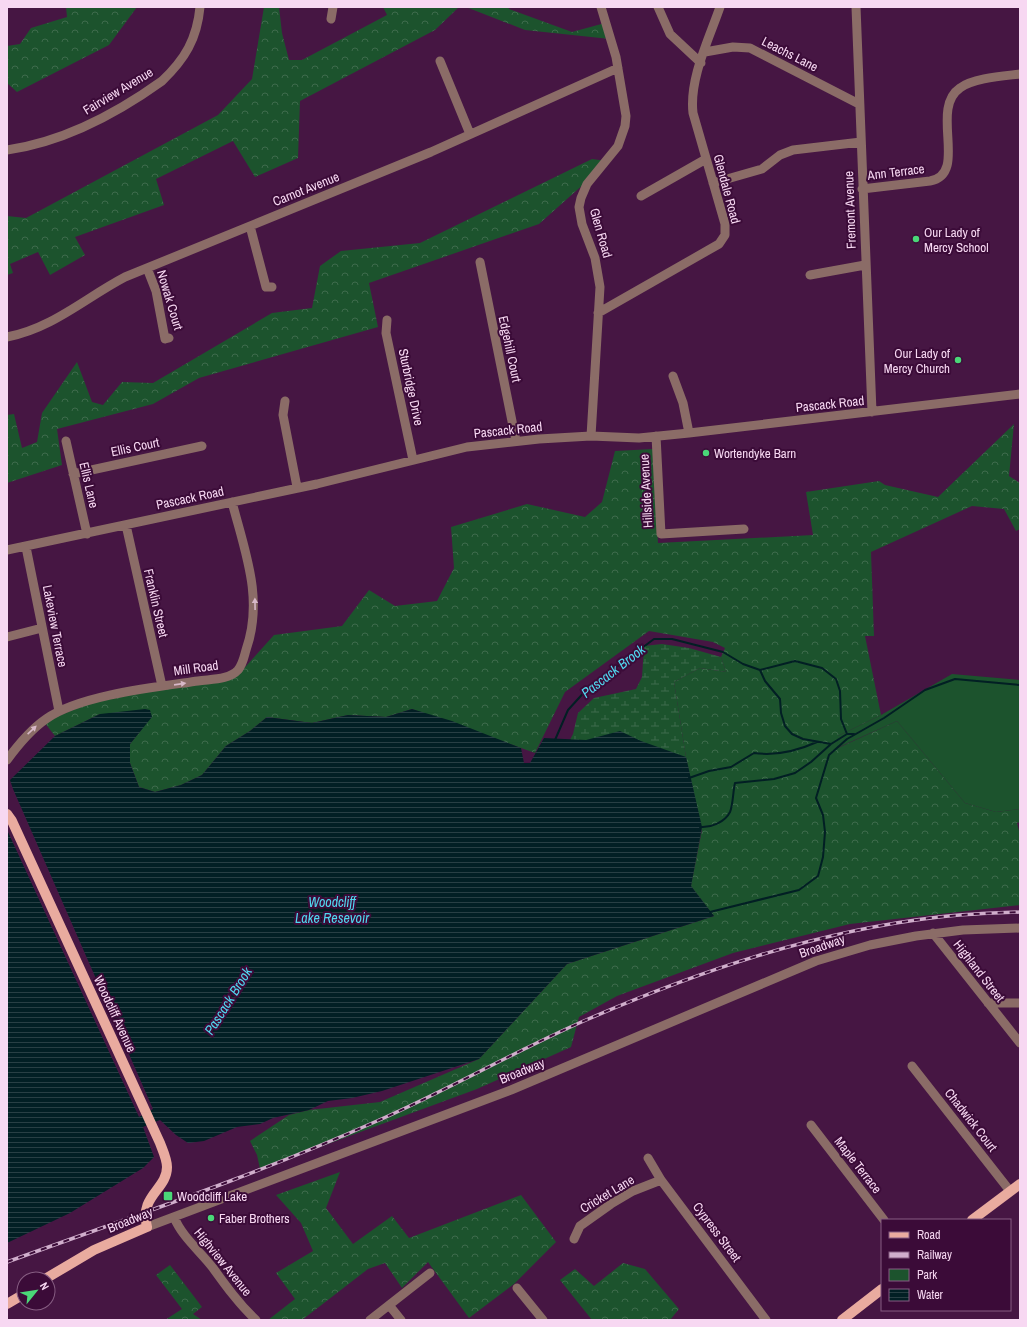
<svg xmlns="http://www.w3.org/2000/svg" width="1027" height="1327" font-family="'Archivo Narrow',sans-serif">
  <defs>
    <pattern id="forest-crowns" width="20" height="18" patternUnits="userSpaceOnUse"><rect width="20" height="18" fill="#1c532d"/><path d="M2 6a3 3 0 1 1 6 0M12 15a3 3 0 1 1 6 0" fill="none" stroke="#3e6b4c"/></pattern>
    <pattern id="wetland-marsh" width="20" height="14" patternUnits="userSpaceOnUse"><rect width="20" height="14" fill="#1c532d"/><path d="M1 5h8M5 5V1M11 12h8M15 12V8" fill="none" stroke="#3e6b4c"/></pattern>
    <pattern id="water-rules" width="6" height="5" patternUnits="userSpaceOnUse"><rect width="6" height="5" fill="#021f24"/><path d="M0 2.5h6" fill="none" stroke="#283f44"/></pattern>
  </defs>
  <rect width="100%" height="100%" fill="#461643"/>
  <path fill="url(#forest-crowns)" d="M66,7h71l-28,38 -92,47 -10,-9v-37l13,-2 11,-16 36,-11z
    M264,7h15l3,26 7,27h13l85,-45 -4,-8h76l-24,23 -135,71 -2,57 -43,19 -22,-36 -77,38 8,26 -89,32 10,18 -35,20 -12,-23 -28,12 3,9 -6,2v-59l19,2 192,-103 34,-36z
    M466,7h42l1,2 63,23 33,-9 5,16 -85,-9z
    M592,159l15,2 -12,13 -56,50 -170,59 9,44 -179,51 -46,26 -96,25 5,36 -55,18v-68l7,-1 8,34 15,-6 5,-29 35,-51 15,40 11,3 19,-23 31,1 119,-70 40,-5 8,-42 21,-15 79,-8z
    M1014,424l-5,52 11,7v46l-4,2 -12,-22 -32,-3 -101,46 3,84h-9l16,79 -43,21v12l59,-27 68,82 31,9 24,-3v13l-3,1 3,12v70l-170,19 -117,29 -116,43 -38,21 -8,30 -94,42 -217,80 -3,-14 -7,-14 39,-26 20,-5 71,-8 99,-43 88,-95 147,-48 -23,-30 11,-56 -16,-73 -12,-75 26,-14 26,4 -5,-15 4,-9 -12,-6 -64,-11 -84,61 -30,61 -123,-44 -26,8 -38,-2 -36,8 -45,-6 -17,14 -24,15 -24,29 -21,10 -26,7 -16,-5 -9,-24v-19l12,-15 -42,-15 -45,22 -11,-14 48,-20 146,-27 36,-40 68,-9 27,-36 26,16 42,-5 17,-33 -3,-41 76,-23 58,13 17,-15 13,-51 38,-2 5,94 155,-8 -7,-43 73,-11 6,4 53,12z
    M340,1172l-14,36 27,36 39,-28 17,22 112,-43 35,47 -42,42 -45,34 -41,-56 -26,26 -17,-25 -17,6 -66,51h-34l27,-21 -19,-26 37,-22 -12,-28 -25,-28z
    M623,1263l22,6 34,40 -9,11h-78l-32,-40 15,-11 19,17z
    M170,1265l32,42 -9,7 9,6h-37l17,-11 -26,-34z"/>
  <path fill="url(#wetland-marsh)" d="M662,644l27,4 32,9 5,15 -26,-4 -26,14 12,75 16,70 -11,59 23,30 -159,-147 18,-35 5,-21 16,-15 42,-9 6,-12 2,-31z"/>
  <path fill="#1c532d" d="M952,674l68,6v129l-24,3 -31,-9 -68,-82 -60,27 1,-12 43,-21z"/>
  <path fill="url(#water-rules)" d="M145,709l5,1 2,7 -22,27v19l9,24 16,5 26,-7 21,-10 24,-29 24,-15 17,-14 45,6 36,-8 38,2 26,-8 40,12 69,27 3,15h6l14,-25 42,2 34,-9 21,10 45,16 16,70 -11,59 23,30 -147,48 -88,95 -97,32 -30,7 -24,3 -19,9 -36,8 -13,6 -23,3 -33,14 -16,2 -12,-8 -16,-15 -17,7 11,30 -11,11 -73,45 -63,30 1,-411 131,285 14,-8 -140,-320 -3,-9 45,-44 45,-22z"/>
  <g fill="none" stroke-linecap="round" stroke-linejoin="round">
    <path stroke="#021f24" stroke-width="2" d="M760,670l5,11 15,18 1,14 4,13 7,8 11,5 28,5
      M555,740l13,-30 20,-22 66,-49h18l51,13 20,12 17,6 35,-9 27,7 14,11 4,12 1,28 6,15h7
      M689,778l20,-7 22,-4 23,-14c21,3 43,-2 63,-11
      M700,827c11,1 25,-5 30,-15 3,-7 3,-21 5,-29l39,-4 21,-6 16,-11 20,-18 16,-10
      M710,912l89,-22 19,-14 5,-19 2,-25 -2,-17 -7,-17 13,-43 18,-16 37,-21 41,-28 30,-11 65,6"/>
    <path stroke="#8b6c67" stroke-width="9" d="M658,7l12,27 31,29
      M856,7l16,405
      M331,19l2,-12
      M705,52l28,-5 17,1 109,56
      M440,61l30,73
      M7,150c56,-8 109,-36 155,-69 23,-22 35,-42 38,-74
      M713,183l49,-14 18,-14 13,-5 68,-8
      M862,189l68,-8c39,-7 -1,-72 30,-93 13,-10 44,-12 60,-14
      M641,196l65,-37
      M250,226l16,61h6
      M480,262l36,179
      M147,268l9,23 9,48 4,-1
      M810,275l55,-10
      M598,313l121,-69 6,-9v-11l-32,-111c-4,-34 16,-74 27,-106
      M387,320l-1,13 27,127
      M7,337c46,-9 78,-39 118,-60l306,-125 187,-84
      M673,376l10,27 6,30
      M285,401l-2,14 14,72
      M591,436l9,-149 -5,-29 -13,-34 -3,-17 2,-9 6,-14 31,-38 7,-20 1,-10 -10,-59 -15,-50
      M656,436l5,98 83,-5
      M66,441l21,93
      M73,474l129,-28
      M126,525l36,161
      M26,547l33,164
      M7,550l310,-66 150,-37 72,-8 52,-3 48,2 50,-5 331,-39
      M7,637l35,-9
      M7,760c11,-15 23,-30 39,-41 34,-24 110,-32 152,-38 13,-2 31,-1 40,-11 5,-6 6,-13 8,-20 18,-51 -1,-98 -14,-148
      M933,933l87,110
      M988,1003h32
      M912,1066l98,125
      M811,1125l73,95
      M648,1158l13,22 105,140
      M174,1217c8,20 26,34 39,51 13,18 26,36 43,52
      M147,1227l364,-137 305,-129 54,-16 46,-9 47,-6 57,-2
      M574,1239l6,-13 31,-22 22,-13 28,-11
      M517,1288l26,32
      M389,1305l12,15
      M370,1320l60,-47"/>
    <path stroke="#e9ab9f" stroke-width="10" d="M7,814l5,7 148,322c3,8 7,16 7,24 0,23 -28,28 -20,60l-53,23 -49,29
      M972,1220l48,-36
      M7,1304l17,-10
      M842,1320l40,-31"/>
    <defs>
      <path id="rail" d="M7,1262c124,-45 249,-87 370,-141 71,-31 138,-70 209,-101 113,-49 231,-89 353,-103 27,-3 54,-4 81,-5"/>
    </defs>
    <use href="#rail" stroke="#d0aecc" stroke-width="3.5"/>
    <use href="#rail" stroke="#3b0b38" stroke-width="2" stroke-dasharray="6" stroke-linecap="butt"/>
  </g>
  <defs><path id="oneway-solid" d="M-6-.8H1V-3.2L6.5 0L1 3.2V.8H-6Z"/></defs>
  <g fill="#d7b8c8">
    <use href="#oneway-solid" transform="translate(255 604) rotate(-91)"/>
    <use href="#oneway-solid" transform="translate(180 684) rotate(-8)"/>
    <use href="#oneway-solid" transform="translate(32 730) rotate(-43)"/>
  </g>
  <g fill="#4ad778" stroke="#3b0b38" stroke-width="1.5">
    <circle cx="916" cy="239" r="4"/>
    <circle cx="958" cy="360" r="4"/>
    <circle cx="706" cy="453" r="4"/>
    <rect x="163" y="1191" width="10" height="10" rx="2"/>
    <circle cx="211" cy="1218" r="4"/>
  </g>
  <g text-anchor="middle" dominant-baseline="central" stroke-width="4" stroke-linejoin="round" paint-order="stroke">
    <g font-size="13" fill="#f7d8f2" stroke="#3b0b38">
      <text transform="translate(790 54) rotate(27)">Leachs Lane</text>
      <text transform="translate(118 91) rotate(-31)">Fairview Avenue</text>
      <text transform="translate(896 172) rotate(-7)">Ann Terrace</text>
      <text transform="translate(306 189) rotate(-22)">Carnot Avenue</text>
      <text transform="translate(727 189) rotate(75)">Glendale Road</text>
      <text transform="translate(850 210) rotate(-92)">Fremont Avenue</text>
      <text transform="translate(601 233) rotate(74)">Glen Road</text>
      <text transform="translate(170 300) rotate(73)">Nowak Court</text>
      <text transform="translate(510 349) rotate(78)">Edgehill Court</text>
      <text transform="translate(411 387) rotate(78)">Sturbridge Drive</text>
      <text transform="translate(830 404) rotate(-6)">Pascack Road</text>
      <text transform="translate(508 430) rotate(-6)">Pascack Road</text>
      <text transform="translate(135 447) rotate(-12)">Ellis Court</text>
      <text transform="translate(89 485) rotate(77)">Ellis Lane</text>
      <text transform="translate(646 491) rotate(-93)">Hillside Avenue</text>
      <text transform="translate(190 498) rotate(-12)">Pascack Road</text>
      <text transform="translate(156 603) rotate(77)">Franklin Street</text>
      <text transform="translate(55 626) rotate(79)">Lakeview Terrace</text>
      <text transform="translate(196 668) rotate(-8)">Mill Road</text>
      <text transform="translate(822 946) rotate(-19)">Broadway</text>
      <text transform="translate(979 971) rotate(52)">Highland Street</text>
      <text transform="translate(115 1014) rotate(65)">Woodcliff Avenue</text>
      <text transform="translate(522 1071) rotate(-22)">Broadway</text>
      <text transform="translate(971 1120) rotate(52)">Chadwick Court</text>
      <text transform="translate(858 1165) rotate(52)">Maple Terrace</text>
      <text transform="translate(607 1194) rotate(-31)">Cricket Lane</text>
      <text transform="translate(130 1220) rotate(-22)">Broadway</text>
      <text transform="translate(717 1232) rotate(53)">Cypress Street</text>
      <text transform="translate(223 1262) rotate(51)">Highview Avenue</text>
    </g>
    <g font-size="13" fill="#f7d8f2" stroke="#3b0b38" text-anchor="start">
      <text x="924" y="232">Our Lady of<tspan x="924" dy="15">Mercy School</tspan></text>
      <text x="950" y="353" text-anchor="end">Our Lady of<tspan x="950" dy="15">Mercy Church</tspan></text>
      <text x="714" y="453">Wortendyke Barn</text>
      <text x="177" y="1196">Woodcliff Lake</text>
      <text x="219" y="1218">Faber Brothers</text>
    </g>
    <g font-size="14" font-style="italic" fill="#51d9f0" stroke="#3b0b38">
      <text transform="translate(613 671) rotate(-38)">Pascack Brook</text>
      <text x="332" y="902">Woodcliff<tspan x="332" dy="16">Lake Resevoir</tspan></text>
      <text transform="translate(228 1001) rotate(-58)">Pascack Brook</text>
    </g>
  </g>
  <rect width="1027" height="1327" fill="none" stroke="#f7d8f2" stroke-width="16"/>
  <rect x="881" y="1219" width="130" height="92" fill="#3b0b38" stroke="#865d82"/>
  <rect x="889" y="1232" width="20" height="6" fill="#e9ab9f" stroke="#865d82"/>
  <text x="917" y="1239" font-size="12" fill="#f7d8f2">Road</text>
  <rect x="889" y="1252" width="20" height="6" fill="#d0aecc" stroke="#865d82"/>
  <text x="917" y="1259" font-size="12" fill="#f7d8f2">Railway</text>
  <rect x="889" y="1269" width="20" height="12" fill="#1c532d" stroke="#865d82"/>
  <text x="917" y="1279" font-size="12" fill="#f7d8f2">Park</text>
  <rect x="889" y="1289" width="20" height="12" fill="url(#water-rules)" stroke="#865d82"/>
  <text x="917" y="1299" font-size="12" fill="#f7d8f2">Water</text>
  <g transform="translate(36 1291) rotate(60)"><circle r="19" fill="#3b0b38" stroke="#865d82"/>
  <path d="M0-3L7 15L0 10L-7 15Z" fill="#4ad778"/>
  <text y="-6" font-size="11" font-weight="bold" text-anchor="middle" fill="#f7d8f2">N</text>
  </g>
</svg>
